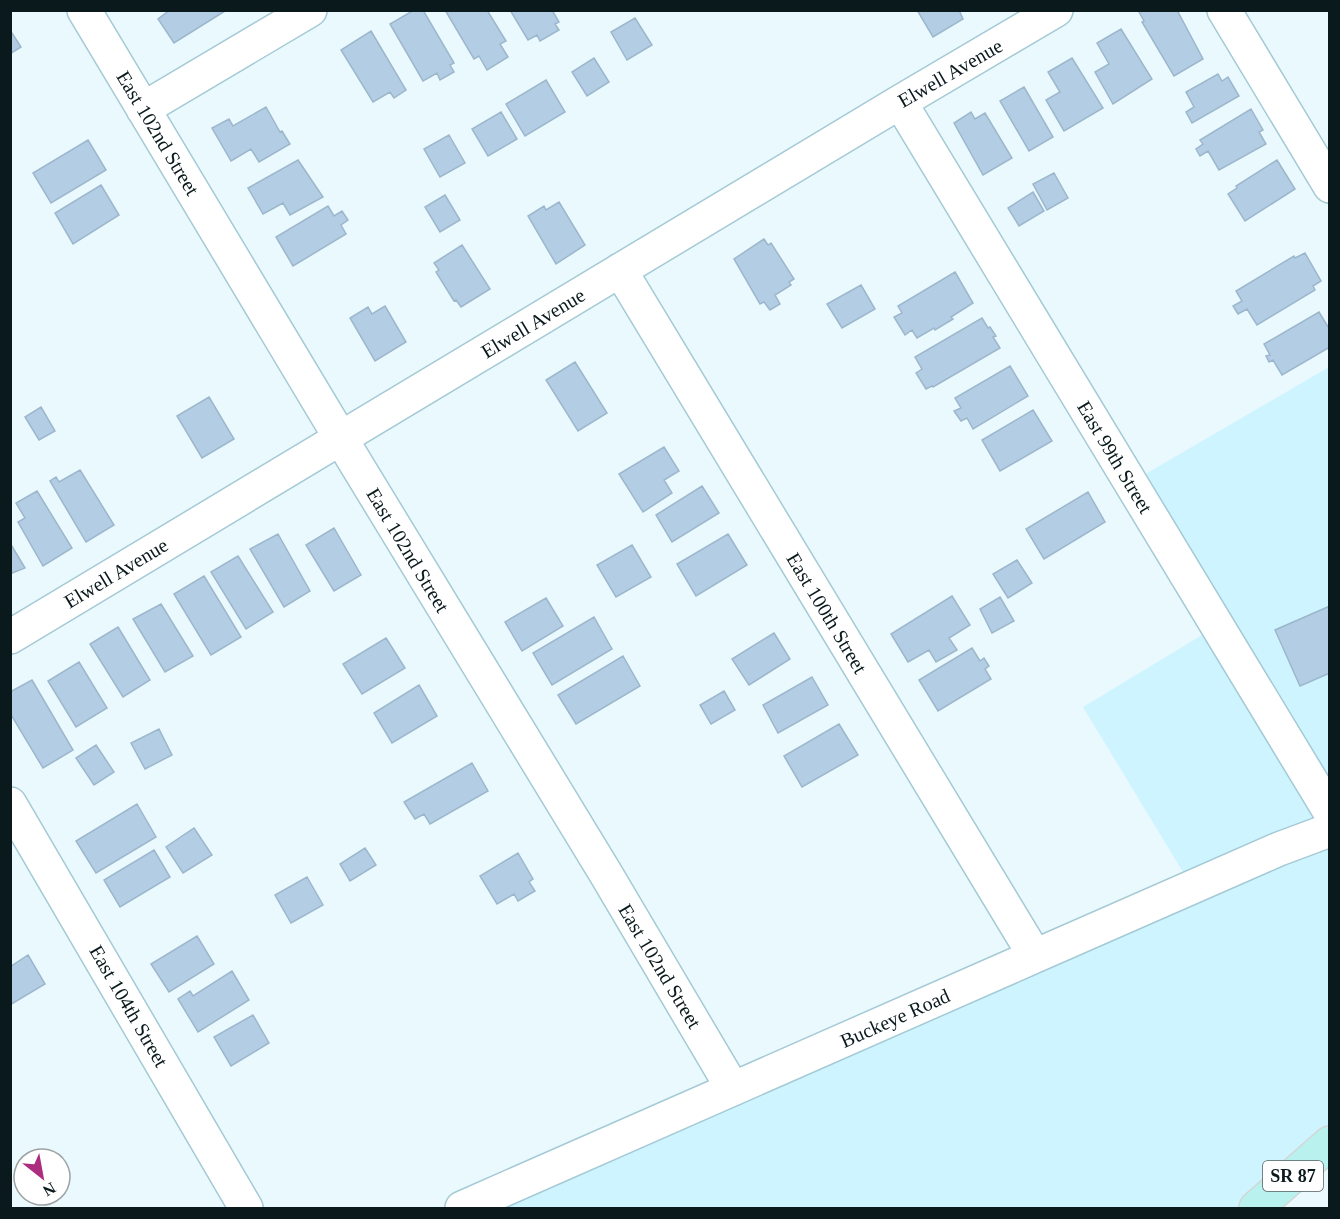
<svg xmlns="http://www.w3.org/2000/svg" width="1340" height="1219" font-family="'Times New Roman',serif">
  <rect width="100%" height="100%" fill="#eaf9fe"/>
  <path fill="#cef4ff" d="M1329,367v776l-73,65h-794l730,-321 -109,-180 134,-81 -87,-143z"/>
  <path fill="#b3cee4" stroke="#9cb7cc" stroke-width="1.5" d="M170,10h55v1l-51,32 -16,-24z
    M414,10h9l31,53 -4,2 4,7 -14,8 -3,-7 -14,8 -33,-57z
    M445,10h42l19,31 -6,3 8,13 -21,13 -8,-14 -5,3z
    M510,10h42l7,12 -4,2 4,6 -19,11 -3,-6 -9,5z
    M917,10h42l4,9 -30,18z
    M1140,10h37l26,49 -29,17 -32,-54 2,-1 -5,-9z
    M635,18l17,27 -25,15 -16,-28z
    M1121,29l31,50 -39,25 -18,-32 14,-8 -12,-21z
    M10,30l11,17 -11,7z
    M371,31l35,59 -12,8 -4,-6 -17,10 -32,-52z
    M594,58l15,24 -22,14 -15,-24z
    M1072,58l31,50 -39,23 -18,-31 14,-8 -12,-20z
    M1218,74l4,7 6,-4 11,19 -47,27 -6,-11 8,-5 -8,-15z
    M546,80l19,32 -40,24 -19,-32z
    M1024,87l29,50 -24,14 -29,-50z
    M266,107l14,25 2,-1 8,13 -31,18 -8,-13 -20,12 -19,-33 17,-9 4,7z
    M1251,109l12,21 -4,2 7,12 -47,26 -11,-19 -8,5 -4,-7 7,-5 -3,-4z
    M501,112l16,27 -29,17 -16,-27z
    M971,112l4,7 10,-6 27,45 -29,17 -29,-52z
    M449,135l16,28 -25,14 -16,-28z
    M88,140l18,30 -55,33 -18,-30z
    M298,160l25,37 -33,18 -7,-12 -20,11 -15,-26z
    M1277,160l18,29 -50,32 -17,-27 9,-6 -1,-2z
    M1054,173l14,25 -21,12 -14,-26z
    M101,185l18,30 -46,29 -18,-31z
    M1033,192l11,19 -25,15 -11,-18z
    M445,195l15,25 -20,12 -15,-25z
    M559,202l26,43 -29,19 -28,-48 16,-10 2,4z
    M328,206l6,10 8,-5 6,9 -7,5 5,9 -53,32 -17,-29z
    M764,239l4,6 3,-2 23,36 -5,3 2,3 -16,10 5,9 -10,6 -6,-8 -4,2 -26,-45z
    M462,245l28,44 -29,18 -5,-7 -2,1 -18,-29 3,-2 -5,-7z
    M1305,253l16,28 -8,5 2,4 -58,35 -10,-16 -9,5 -5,-8 9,-5 -6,-10 58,-35 1,2z
    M955,272l18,31 -22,14 2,2 -18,11 -1,-2 -17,10 -5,-8 -7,5 -11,-18 8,-4 -4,-7z
    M861,285l14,24 -33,19 -15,-24z
    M385,306l21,36 -31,19 -25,-43 18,-11 4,7z
    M1319,312l11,18v17l-48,28 -9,-15 -4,2 -3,-6 4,-1 -6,-11z
    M982,318l6,10 2,-1 6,9 -3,1 7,11 -67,39 -1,-1 -6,3 -10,-16 6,-4 -7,-12z
    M575,362l32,51 -29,18 -32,-51z
    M1010,366l18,30 -55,33 -6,-11 -6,3 -7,-10 7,-3 -6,-10z
    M209,397l25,42 -32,19 -25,-42z
    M41,407l14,24 -16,9 -14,-23z
    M1033,410l19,31 -52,30 -18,-31z
    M664,447l15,24 -15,9 8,13 -29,19 -24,-38z
    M80,470l34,55 -28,17 -36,-61 6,-4 3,5z
    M702,486l17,27 -47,29 -16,-27z
    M37,491l35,57 -29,18 -25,-44 7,-4 -9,-15z
    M1088,492l17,30 -61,37 -18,-30z
    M334,528l27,47 -27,16 -28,-46z
    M278,534l32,57 -26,16 -34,-58z
    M728,534l19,31 -51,31 -19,-32z
    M10,543l15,25 -15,6z
    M632,545l19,32 -35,20 -19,-32z
    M238,556l35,56 -27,17 -35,-57z
    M1017,560l15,23 -24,15 -15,-24z
    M204,576l37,61 -30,18 -37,-61z
    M952,596l18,29 -21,13 8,12 -21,12 -7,-12 -21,12 -17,-28z
    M1000,597l14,24 -22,12 -12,-24z
    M546,598l17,28 -41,25 -17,-29z
    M161,604l32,52 -28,16 -32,-53z
    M1330,606v67l-30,13 -25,-56z
    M594,617l18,32 -60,36 -19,-32z
    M118,627l32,53 -27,17 -33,-53z
    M774,633l16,26 -41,26 -17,-26z
    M386,638l19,30 -43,26 -19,-30z
    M972,648l8,13 4,-3 5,8 -4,3 6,10 -53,32 -19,-31z
    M623,656l17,30 -64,38 -18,-29z
    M79,662l28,46 -31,19 -28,-46z
    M812,677l16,28 -50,28 -15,-28z
    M32,680l41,70 -30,18 -33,-55v-21z
    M419,685l18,31 -45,27 -18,-30z
    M724,691l11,19 -24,14 -11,-19z
    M839,724l19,31 -56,32 -18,-31z
    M159,729l13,26 -27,14 -14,-26z
    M96,745l18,27 -20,13 -18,-27z
    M472,763l16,28 -58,33 -6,-10 -9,5 -11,-17z
    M137,804l19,33 -60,36 -20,-32z
    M194,828l18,27 -29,18 -17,-26z
    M365,848l11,17 -26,16 -10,-17z
    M154,850l16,27 -50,30 -16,-27z
    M518,853l15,26 -4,3 6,9 -17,10 -4,-7 -17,10 -17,-28z
    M307,877l16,28 -32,18 -16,-28z
    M197,936l17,28 -45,28 -18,-28z
    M28,955l17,29 -35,21v-38z
    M232,971l17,29 -51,32 -20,-33 12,-8 3,5z
    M253,1015l16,28 -38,23 -17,-29z"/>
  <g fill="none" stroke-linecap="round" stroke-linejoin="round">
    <defs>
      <path id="minor" d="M84,10l271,452 251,412 127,215
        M1224,10l106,176
        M900,102l430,710
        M143,109l167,-99
        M620,270l415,686
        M10,637l890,-535 156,-92
        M10,804l236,404
        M462,1208l573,-252 244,-107 51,-19"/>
      <path id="major" d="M1256,1208l74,-65"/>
    </defs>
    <use href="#minor" stroke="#a4cad5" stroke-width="36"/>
    <use href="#major" stroke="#d3d6d6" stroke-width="36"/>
    <use href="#minor" stroke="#fff" stroke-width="33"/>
    <use href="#major" stroke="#b8f1ed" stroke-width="33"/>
  </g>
  <g text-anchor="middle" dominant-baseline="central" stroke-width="6" stroke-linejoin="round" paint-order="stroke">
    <rect fill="#fff" stroke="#545e60" stroke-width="1.5" x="1263" y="1161" width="60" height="30" rx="4.5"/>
    <g font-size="18" font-weight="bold" fill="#0a191c">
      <text x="1293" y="1176">SR 87</text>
    </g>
    <g font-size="20" fill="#0a191c" stroke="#fff">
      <text transform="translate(950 73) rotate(-30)">Elwell Avenue</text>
      <text transform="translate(158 133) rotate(59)">East 102nd Street</text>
      <text transform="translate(533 323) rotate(-31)">Elwell Avenue</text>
      <text transform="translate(1115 457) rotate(59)">East 99th Street</text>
      <text transform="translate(408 550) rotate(59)">East 102nd Street</text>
      <text transform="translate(116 573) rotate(-31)">Elwell Avenue</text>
      <text transform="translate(827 613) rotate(59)">East 100th Street</text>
      <text transform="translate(660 966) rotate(59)">East 102nd Street</text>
      <text transform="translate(129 1006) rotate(60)">East 104th Street</text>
      <text transform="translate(895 1018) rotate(-24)">Buckeye Road</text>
    </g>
  </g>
  <rect width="1340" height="1219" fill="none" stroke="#0a191c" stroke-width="24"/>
  <g transform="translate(42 1177) rotate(149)"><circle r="28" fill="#ffffff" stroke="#9da3a4" stroke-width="1.5"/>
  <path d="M0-4.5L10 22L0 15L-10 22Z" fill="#ac2d7d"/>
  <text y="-9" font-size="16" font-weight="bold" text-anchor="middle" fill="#0a191c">N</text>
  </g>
</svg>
